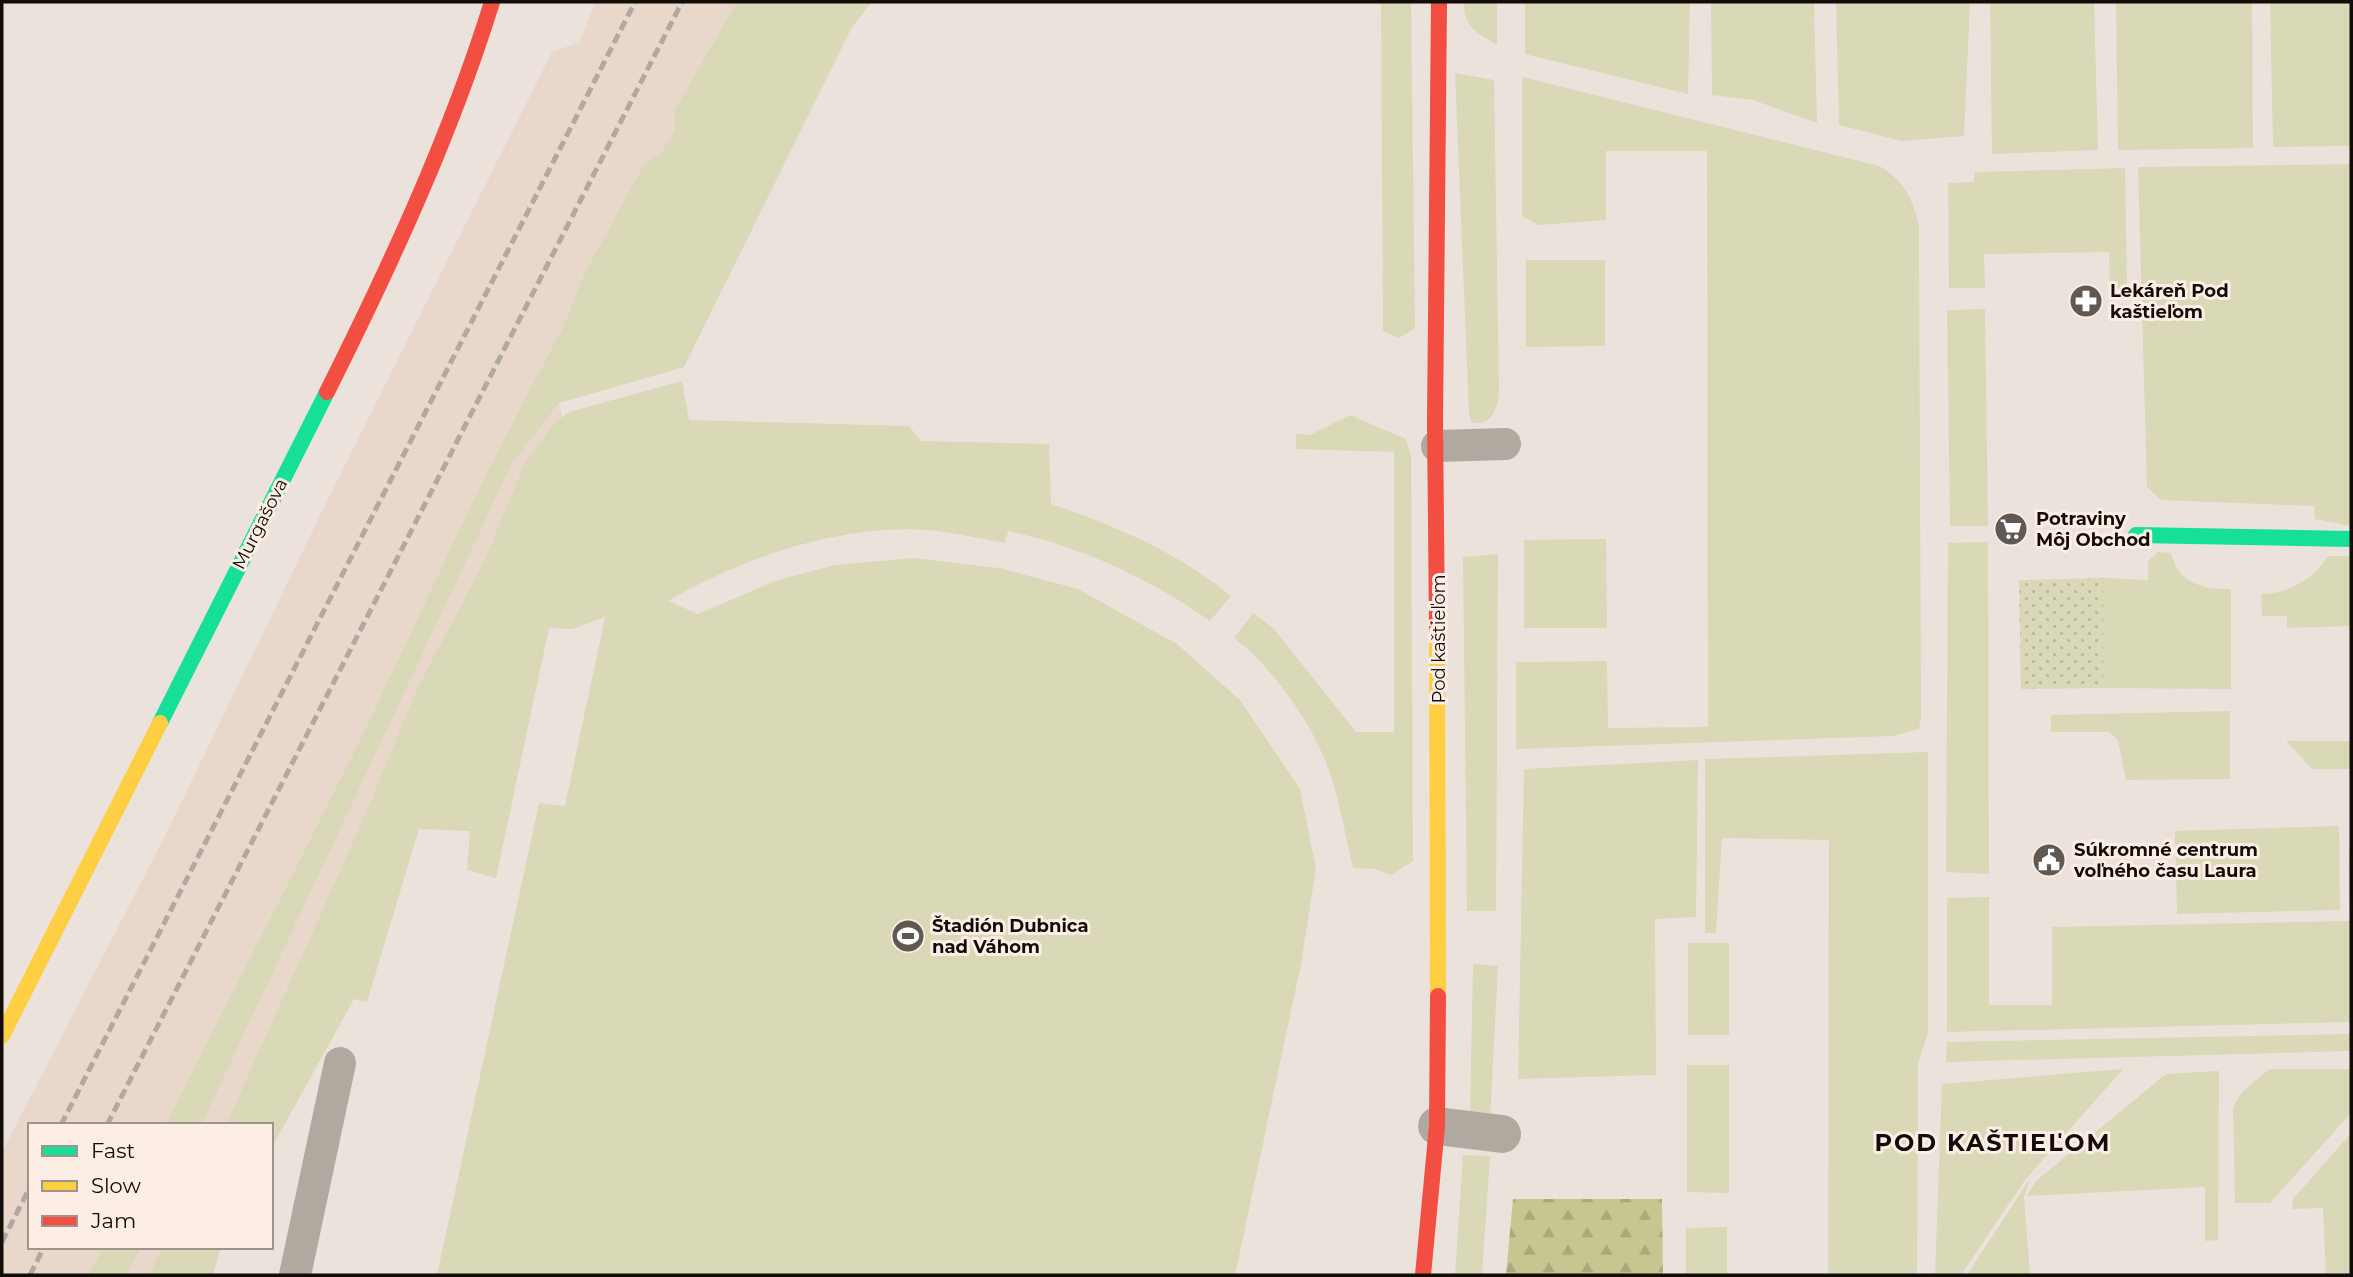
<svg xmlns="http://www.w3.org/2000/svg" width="2353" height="1277" font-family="Montserrat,sans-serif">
  <defs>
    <pattern id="forest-firs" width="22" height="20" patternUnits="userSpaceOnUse" patternTransform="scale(1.75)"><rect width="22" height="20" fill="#c7c690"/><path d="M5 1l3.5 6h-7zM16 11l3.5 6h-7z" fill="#aaa97b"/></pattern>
    <pattern id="garden-dots" width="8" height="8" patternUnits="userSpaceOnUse" patternTransform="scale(1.75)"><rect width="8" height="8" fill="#d9d8b7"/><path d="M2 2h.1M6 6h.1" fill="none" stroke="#b9b89c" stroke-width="1.8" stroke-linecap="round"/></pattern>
  </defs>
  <rect width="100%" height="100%" fill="#ece2dc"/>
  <path fill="#ead7cc" d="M595,2h142l-62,107v21l-91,144 -20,51 -22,42 19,41 4,26 -294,715v-24h-241v122h188l-14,28h-202v-123l163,-316 160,-331 227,-453 28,-10z"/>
  <path fill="#d9d8b7" d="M737,2h135l-20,25 -168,340 -125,36 -47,60 -311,662h-35l194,-384 126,-267 78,-149 20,-51 61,-111 15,-9 15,-24v-21z
    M1381,2h30l4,326 -16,10 -16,-7z
    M1464,2h33v43c-20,-13 -33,-16 -33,-43z
    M1525,2h165l-2,92 -163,-40z
    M1711,2h103l3,121 -64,-23 -41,-5z
    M1836,2h134l-6,134 -62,5 -63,-16z
    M1990,2h104l4,148 -106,4z
    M2116,2h136l1,146 -135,2z
    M2270,2h81v144l-78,1z
    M1455,73l39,7 5,311c-1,18 -8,37 -28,31l-2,-8z
    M1522,77l357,89c24,13 35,34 40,61l2,490 -2,12 -26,7 -377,13v-87l91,-1 1,67 100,-1 -1,-576h-101v69l-67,5 -17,-9z
    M2351,164v362l-36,-7 -1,-13 -153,-6 -14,-13 -9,-320z
    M2125,168l2,121h-17l-1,-37 -125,2 1,34h-36l-1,-105 26,-1 1,-10z
    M1526,260h79v86l-79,1z
    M1985,309l3,217h-38l-3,-216z
    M682,381l7,39 220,6 12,15 128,3 2,60c64,21 127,49 180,92l-21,25c-63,-44 -128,-74 -202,-90l-3,12c-22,-4 -45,-9 -68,-12 -87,-10 -195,26 -269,70l30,13 77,-33 60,-16 79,-7 85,10 79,21 99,55 63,56 60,89 16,80 -15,95 -66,311h-798l102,-472 26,3 40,-189 -33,12 -23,-1 -53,250 -29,-8 3,-39 -51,-2 -52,173 -13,-3 -83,150v-24h-45l133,-296 60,-144 65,-123 40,-97 29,-41 16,-12z
    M1350,415l56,24 5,17 2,405 -22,14 -16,-6 -22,-1c-9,-38 -15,-80 -31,-115 -17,-39 -54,-90 -88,-115l19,-25 21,16 82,103h38v-280l-98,-3v-15l14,1z
    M1606,539l1,89h-83v-88z
    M1988,542l1,332 -43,-2 2,-329z
    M2158,552l13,1c7,31 32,36 60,36v100l-128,-1v-110l45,2v-19z
    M1498,554l-2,357h-29l-4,-354z
    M2328,556h23v70l-64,2v-12h-25l-1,-22c27,0 53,-15 67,-38z
    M2230,711v68l-104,1 -8,-40 -9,-8h-58v-17z
    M2286,741h65v28h-39z
    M1928,752v280l-10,32 -1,211h-89l1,-435 -107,-2 -6,95h-11v-174z
    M1698,760l-2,157 -41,2 1,156 -138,4 6,-310z
    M2339,826l1,84 -163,4 -2,-83z
    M2349,851h2v171l-404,10v-134l42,-1v108h63v-78l298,-6z
    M1688,943h41v92h-41z
    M1473,964l25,2 -8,154 -20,-7z
    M2351,1034v17l-405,11 1,-20z
    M1687,1065h42v128l-42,-1z
    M2123,1069l-98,111 -64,95h-26l7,-191z
    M2269,1069h82v44l-81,90h-35l-2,-96 9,-15z
    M2219,1071l-1,169 -13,1v-54l-178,9 9,-15 130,-107z
    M2351,1133v142h-25l-3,-67 -31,1 1,-10z
    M1463,1155l27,1 -8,119h-27z
    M2029,1180l-5,17 6,78h-63z
    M1727,1227v48h-41v-47z
    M103,1247h38l-14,28h-38z
    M163,1247h58l-8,28h-64z"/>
  <path fill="url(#forest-firs)" d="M1513,1199h149l1,76h-157z"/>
  <path fill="url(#garden-dots)" d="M2103,578v110l-82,1 -2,-109z"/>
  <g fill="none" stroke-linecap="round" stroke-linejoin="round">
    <path stroke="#b0a9a0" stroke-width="32" d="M1437,446l68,-2
      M295,1275l45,-212"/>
    <path stroke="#b0a9a0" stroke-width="38" d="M1437,1126l65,8"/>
    <path stroke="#16e098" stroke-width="16" d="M2136,535l215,4
      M160,723l167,-331"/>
    <path stroke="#ffcf43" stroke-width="16" d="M1437,626l1,370
      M2,1036l158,-313"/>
    <path stroke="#f24e42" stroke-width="16" d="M327,392c63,-126 123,-255 165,-390
      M1437,626l-2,-204 4,-420
      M1423,1275l14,-149 1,-130"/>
    <path stroke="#b0a8a1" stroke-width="5" stroke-dasharray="10 5" stroke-linecap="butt" d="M61,1125l574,-1123
      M107,1125l575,-1123
      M2,1242l28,-55
      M30,1275l14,-28"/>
  </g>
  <defs>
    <symbol id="pharmacy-disc" viewBox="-11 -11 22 22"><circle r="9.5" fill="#5f5853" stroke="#fdeee5"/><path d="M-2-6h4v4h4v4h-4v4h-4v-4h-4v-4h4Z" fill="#fff"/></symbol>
    <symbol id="supermarket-disc" viewBox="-11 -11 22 22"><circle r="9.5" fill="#5f5853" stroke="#fdeee5"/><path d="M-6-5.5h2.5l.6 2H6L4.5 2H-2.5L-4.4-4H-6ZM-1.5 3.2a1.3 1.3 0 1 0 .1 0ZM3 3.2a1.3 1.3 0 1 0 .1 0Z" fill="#fff"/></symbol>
    <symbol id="civic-disc" viewBox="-11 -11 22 22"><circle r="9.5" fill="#5f5853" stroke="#fdeee5"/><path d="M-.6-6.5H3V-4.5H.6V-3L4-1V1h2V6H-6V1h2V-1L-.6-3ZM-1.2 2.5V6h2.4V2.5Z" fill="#fff"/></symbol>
    <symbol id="stadium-disc" viewBox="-11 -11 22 22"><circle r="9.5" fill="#5f5853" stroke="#fdeee5"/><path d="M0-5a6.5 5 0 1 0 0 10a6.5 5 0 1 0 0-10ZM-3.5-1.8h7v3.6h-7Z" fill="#fff"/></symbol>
  </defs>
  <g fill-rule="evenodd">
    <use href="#pharmacy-disc" x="2067" y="282" width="38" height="38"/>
    <use href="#supermarket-disc" x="1992" y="510" width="38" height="38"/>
    <use href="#civic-disc" x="2030" y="841" width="38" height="38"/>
    <use href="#stadium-disc" x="889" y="917" width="38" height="38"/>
  </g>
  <g text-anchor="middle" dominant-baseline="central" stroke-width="6" stroke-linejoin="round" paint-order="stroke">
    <g font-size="18" font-weight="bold" fill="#130d09" stroke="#fdeee5" text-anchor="start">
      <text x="2110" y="291">Lekáreň Pod<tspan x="2110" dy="21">kaštieľom</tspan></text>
      <text x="2036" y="519">Potraviny<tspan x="2036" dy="21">Môj Obchod</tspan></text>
      <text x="2074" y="850">Súkromné centrum<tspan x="2074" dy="21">voľného času Laura</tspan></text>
      <text x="932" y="926">Štadión Dubnica<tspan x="932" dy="21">nad Váhom</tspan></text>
    </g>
    <g font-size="18" fill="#130d09" stroke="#fdeee5">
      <text transform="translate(260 524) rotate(-63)">Murgašova</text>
      <text transform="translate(1439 639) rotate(-90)">Pod kaštieľom</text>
    </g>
    <g font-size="24" font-weight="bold" letter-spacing="2" fill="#130d09" stroke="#fdeee5">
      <text x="1993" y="1142">POD KAŠTIEĽOM</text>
    </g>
  </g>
  <rect width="2353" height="1277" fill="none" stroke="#130d09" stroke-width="7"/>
  <rect x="28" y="1123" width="245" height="126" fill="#fdeee5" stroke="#9f948d" stroke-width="2"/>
  <rect x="42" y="1146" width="35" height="10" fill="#16e098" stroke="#9f948d" stroke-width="2"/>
  <text x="91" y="1158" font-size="21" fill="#130d09">Fast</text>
  <rect x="42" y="1181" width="35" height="10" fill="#ffcf43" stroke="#9f948d" stroke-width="2"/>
  <text x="91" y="1193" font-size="21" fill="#130d09">Slow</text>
  <rect x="42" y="1216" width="35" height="10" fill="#f24e42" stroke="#9f948d" stroke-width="2"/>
  <text x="91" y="1228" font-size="21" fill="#130d09">Jam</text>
</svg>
